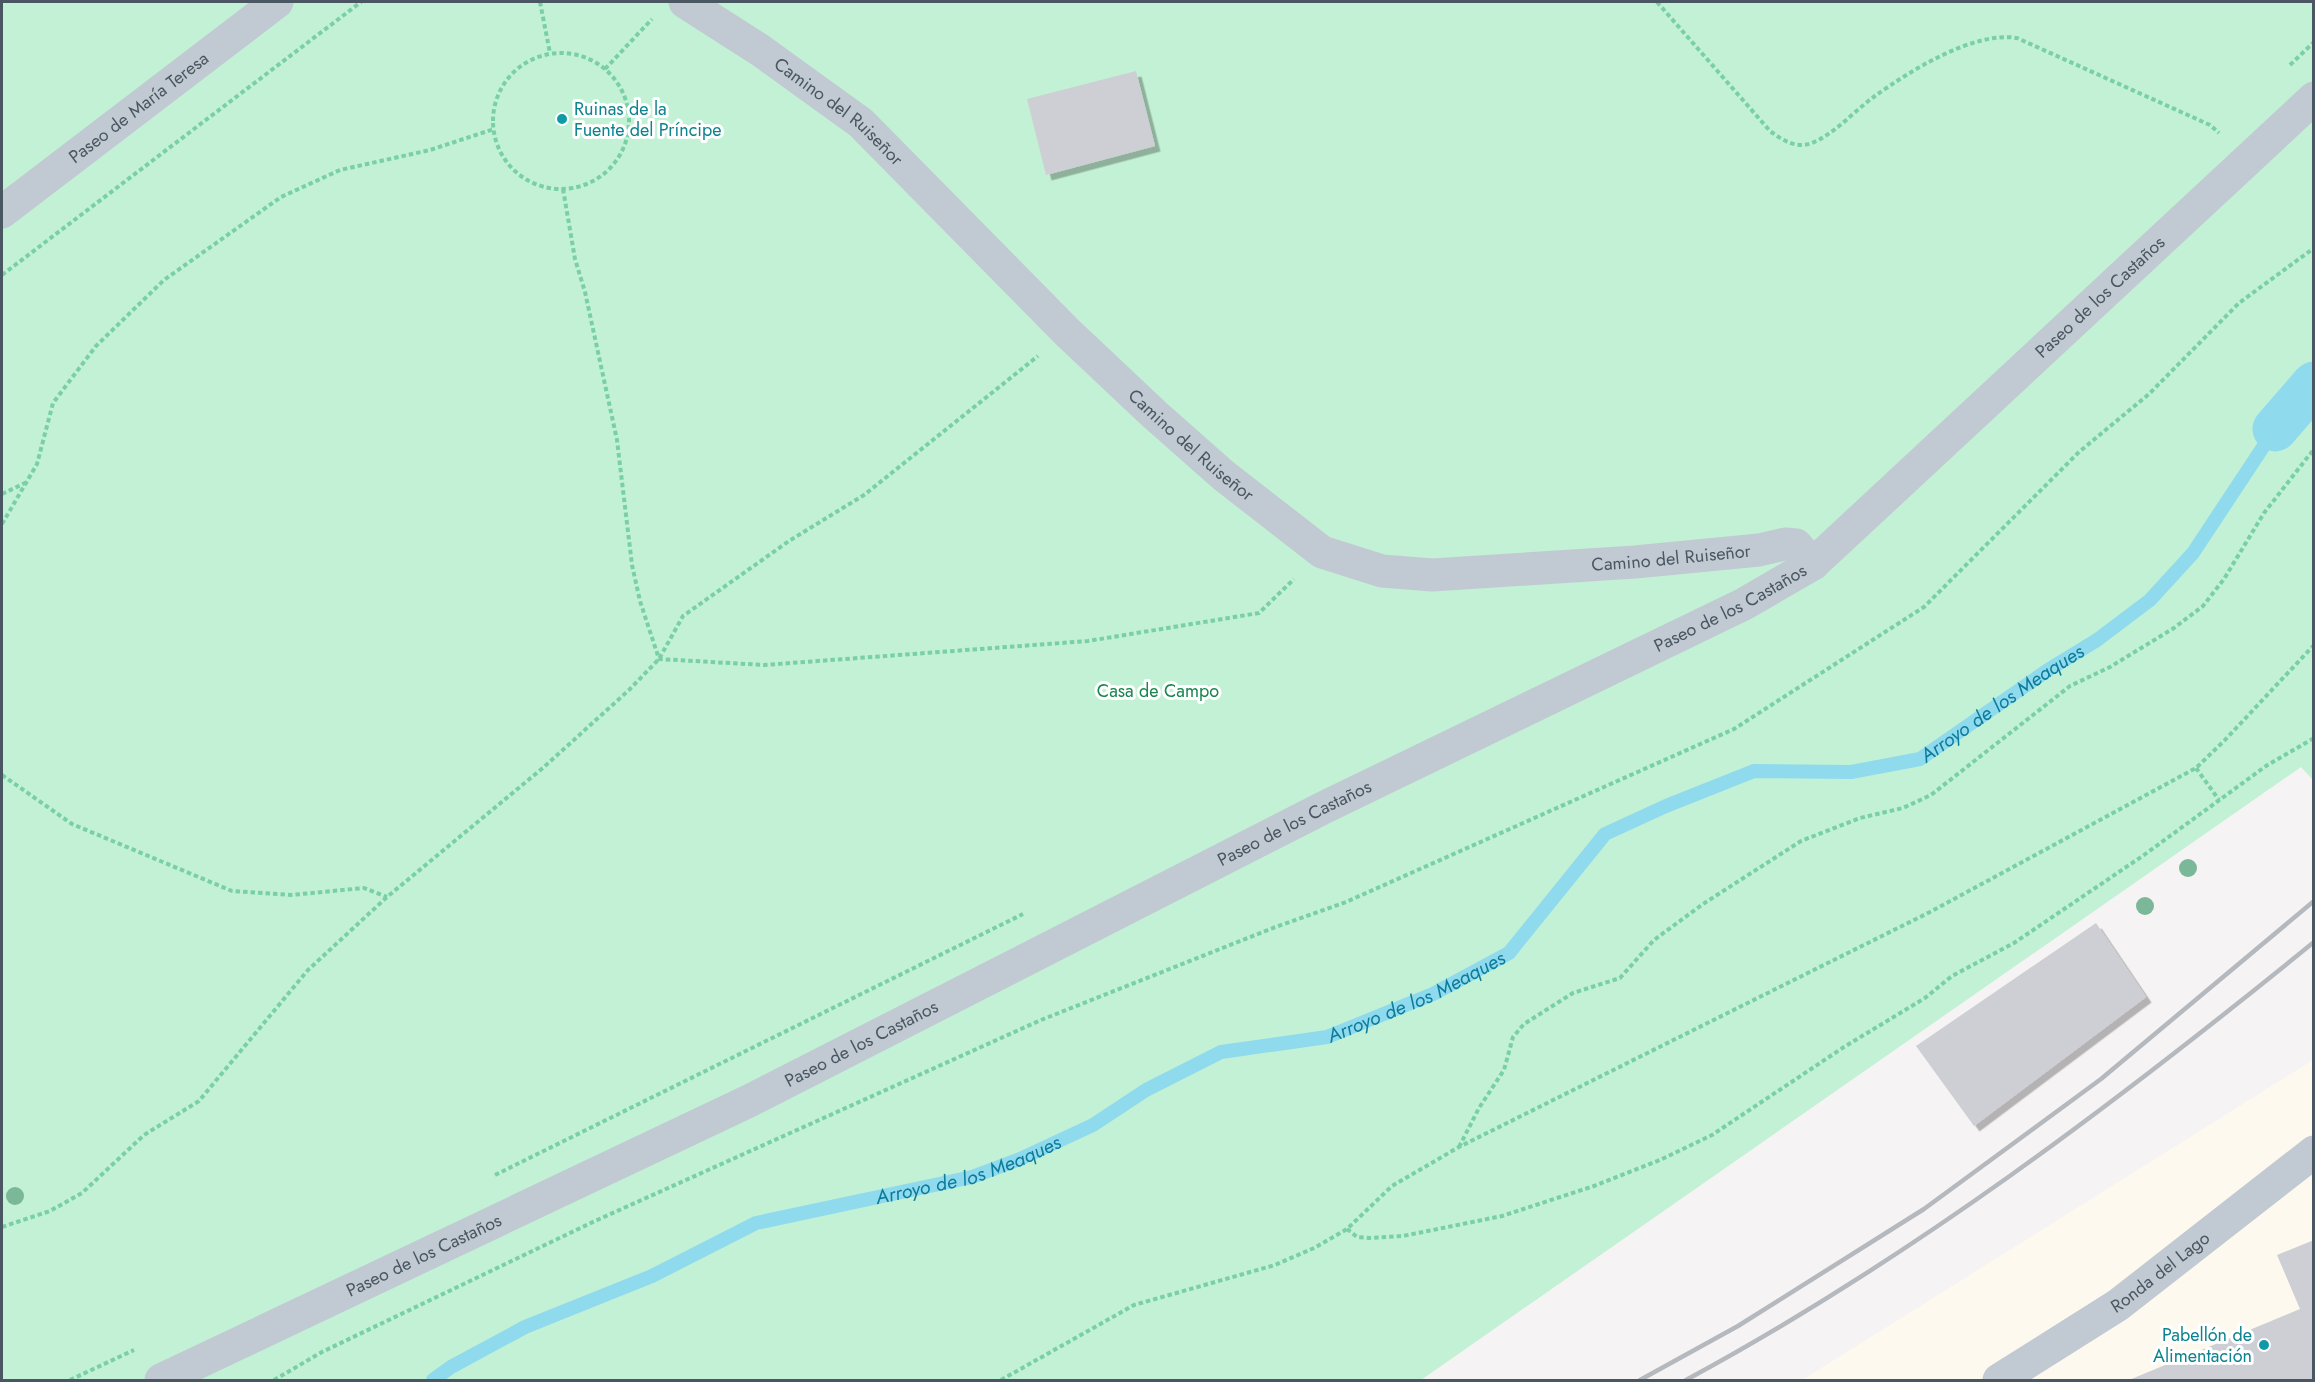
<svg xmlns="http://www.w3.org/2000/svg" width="2315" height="1382" font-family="Jost,sans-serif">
  <defs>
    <filter id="shadow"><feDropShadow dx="5.5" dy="5.5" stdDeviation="0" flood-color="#0004"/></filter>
  </defs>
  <rect width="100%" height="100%" fill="#f5f3f3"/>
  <path fill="#fdf9ef" d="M2313,1060v320h-511z"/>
  <path fill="#c3f1d5" d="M2,2h2311v778l-12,-13 -880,613h-1419z"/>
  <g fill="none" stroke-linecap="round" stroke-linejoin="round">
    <path stroke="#90daee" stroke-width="14" id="s1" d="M433,1380l18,-13 74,-40 127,-51 104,-53 216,-46 48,-18 73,-34 53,-35 75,-38 106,-15 106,-43 76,-41 96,-119 61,-28 88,-35 97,1 69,-13 128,-89 49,-30 53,-40 43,-47 82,-124"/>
    <path stroke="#90daee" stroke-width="45" d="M2275,429l39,-45"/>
  </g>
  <path fill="#cdcfd5" filter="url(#shadow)" d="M1136,71l19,75 -109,29 -19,-76z
    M2096,923l50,74 -172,129 -58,-80z
    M2314,1240v140h-185l171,-71 -23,-54z"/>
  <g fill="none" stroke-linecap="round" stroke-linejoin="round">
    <path stroke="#7ad0a6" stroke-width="4" stroke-dasharray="4.5 3" stroke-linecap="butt" d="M540,2l10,51
      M1657,2l113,129c12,9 26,18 42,12 24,-10 42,-32 63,-47 35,-25 98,-65 142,-58l193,87 9,8
      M493 121a68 68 0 1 1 136 0a68 68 0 1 1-136 0Z
      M2290,65l24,-23
      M605,69l47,-50
      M563,189l12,70 10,33 32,148 15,125 8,36 19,58 105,6 324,-24 171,-28 35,-34
      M2,275l359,-273
      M2,494l23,-11
      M2,524l35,-60 16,-61 43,-57 68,-66 117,-83 59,-27 90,-20 64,-21
      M2196,768l23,32
      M2,775l70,49 160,67 59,4 73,-7 23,9
      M1459,1147l20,-39 25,-38 9,-33 11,-13 49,-31 47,-15 34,-38 49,-36 98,-63 59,-23 43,-10 28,-13 139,-109 40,-19 64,-39 29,-22 21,-27 40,-66 50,-64
      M495,1175l528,-261
      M2,1227l48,-16 32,-18 62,-58 55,-34 109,-131 79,-73 157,-130 85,-77 30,-31 24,-43 106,-75 75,-46 174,-139
      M1347,1229l10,8 12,1 34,-2 99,-20 92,-30 66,-26 52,-25 132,-88 81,-49 27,-22 62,-33 130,-88 122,-89 48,-28
      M70,1380l64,-30
      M274,1380l48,-28 273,-131 446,-201 232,-92 73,-26 388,-173 190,-122 155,-155 70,-58 90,-91 75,-55
      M1001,1380l133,-75 141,-40 39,-17 33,-19 45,-43 67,-39 471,-235 266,-144 29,-28 89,-95"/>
    <g stroke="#c1cad2" stroke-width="33">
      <path id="s2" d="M685,2l75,48 101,73 206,209 87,82 69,61 99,77 60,19 50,4 203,-13 124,-12 26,-6 11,1 17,19"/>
      <path id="s3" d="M2,212l275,-210"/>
      <path id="s4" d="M161,1380l588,-279 576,-294 419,-203 69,-40 501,-466"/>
      <path id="s5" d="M1999,1380l119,-75 196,-153"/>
    </g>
    <path stroke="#b5b8bd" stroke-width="4.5" d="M1640,1380l98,-54 186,-117 177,-130 213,-178
      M1686,1380c224,-121 430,-277 628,-438"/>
  </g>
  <g fill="#7bb799">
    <circle cx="2188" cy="868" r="9"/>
    <circle cx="2145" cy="906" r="9"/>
    <circle cx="15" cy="1196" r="9"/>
  </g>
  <g fill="#0f9aa8" stroke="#fff" stroke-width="2">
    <circle cx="562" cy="119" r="6"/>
    <circle cx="2264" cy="1345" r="6"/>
  </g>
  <g text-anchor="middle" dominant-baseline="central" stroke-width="6" stroke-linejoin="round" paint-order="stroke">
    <g font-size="18" fill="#4a5661" stroke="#fff">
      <text stroke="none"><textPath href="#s3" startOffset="172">Paseo de María Teresa</textPath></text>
      <text stroke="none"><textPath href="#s2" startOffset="189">Camino del Ruiseñor</textPath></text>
      <text stroke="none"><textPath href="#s4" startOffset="2235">Paseo de los Castaños</textPath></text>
      <text stroke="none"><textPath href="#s2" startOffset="675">Camino del Ruiseñor</textPath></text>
      <text stroke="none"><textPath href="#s2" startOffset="1197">Camino del Ruiseñor</textPath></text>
      <text stroke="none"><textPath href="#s4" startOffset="1749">Paseo de los Castaños</textPath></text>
      <text stroke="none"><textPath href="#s4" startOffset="1263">Paseo de los Castaños</textPath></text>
      <text stroke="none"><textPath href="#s4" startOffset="777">Paseo de los Castaños</textPath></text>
      <text stroke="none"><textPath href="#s4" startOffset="291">Paseo de los Castaños</textPath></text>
      <text stroke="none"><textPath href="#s5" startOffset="194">Ronda del Lago</textPath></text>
    </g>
    <g font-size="18" fill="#0d838f" stroke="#fff" text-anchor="start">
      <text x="574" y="109">Ruinas de la<tspan x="574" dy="21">Fuente del Príncipe</tspan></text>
      <text x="2252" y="1335" text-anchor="end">Pabellón de<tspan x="2252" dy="21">Alimentación</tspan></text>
    </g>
    <g font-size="18" fill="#17864f" stroke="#fff">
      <text x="1158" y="691">Casa de Campo</text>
    </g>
    <g font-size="20" font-style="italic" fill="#0c7c9b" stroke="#fff">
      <text stroke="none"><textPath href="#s1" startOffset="1749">Arroyo de los Meaques</textPath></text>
      <text stroke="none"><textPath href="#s1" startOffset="1065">Arroyo de los Meaques</textPath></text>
      <text stroke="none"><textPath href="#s1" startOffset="579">Arroyo de los Meaques</textPath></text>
    </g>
  </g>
  <rect width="2315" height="1382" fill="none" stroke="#4a5661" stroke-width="6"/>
</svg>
